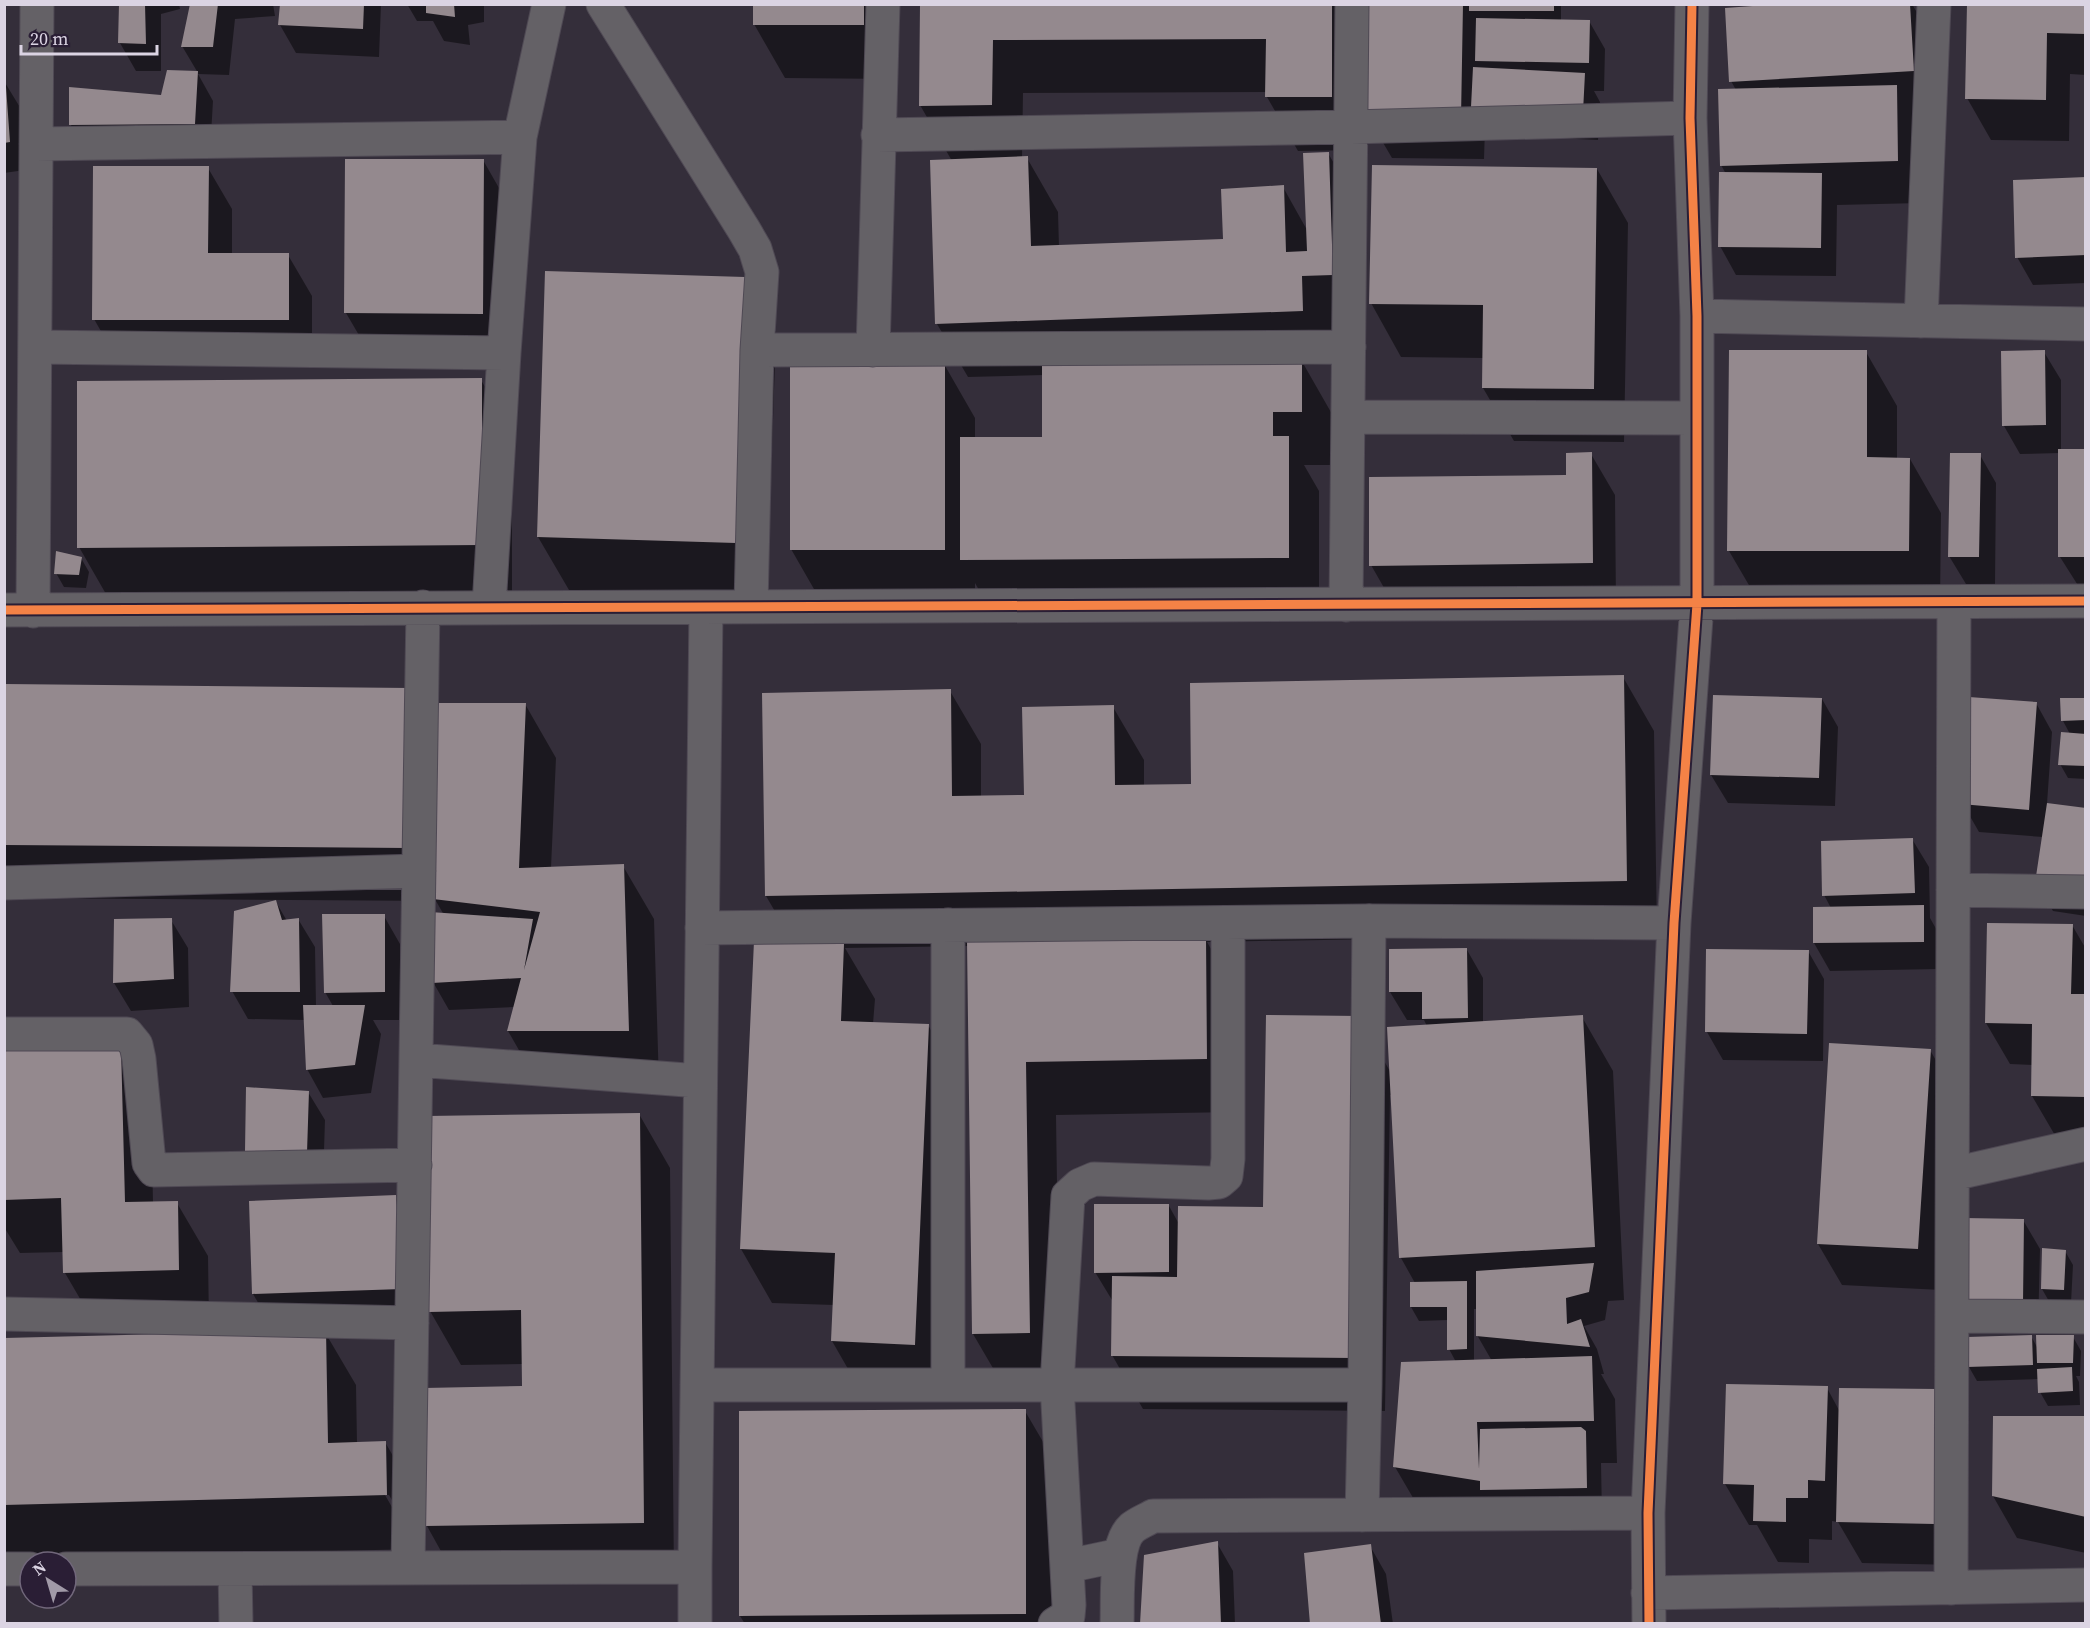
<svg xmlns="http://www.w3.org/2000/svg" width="2090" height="1628" font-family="'Source Serif 4',serif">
  <rect width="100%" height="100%" fill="#342e3a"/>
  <path fill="#0007" fill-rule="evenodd" d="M120,4h59l1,5 -19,5v57h-25l-16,-28z
    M191,4h82l2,12 -40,3 -6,56 -31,-1 15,27 -3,51 -123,1 -16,-28 92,-29 35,-23 -16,-27z
    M281,4h100l-2,53 -83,-4 -16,-28z
    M407,4h77v18l-16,3 2,20 -26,-4 -11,-20h-16z
    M754,4h141l-1,75 -109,-1 -31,-54z
    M921,4h436l5,146 -64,1 -31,-54v-5l-244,1 -1,65h5l31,54 1,35 166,-6 58,-54 24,43 21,-77 31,54 4,121 -31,1 1,35 -29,1 28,49v51h-28l15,26v120l-327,2 -17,-30v20h-153l-31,-54 153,-185 31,54v21l69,-1v-63l-76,2 -31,-53 15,-163 -32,-56z
    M1370,4h191v17h28l16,28 -1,42h-10l6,11 -2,38 -109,-5 -4,-7 -1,31 -92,-1 -24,-41z
    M1798,4h114l21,36 4,72 -25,2 8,14 1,75 -84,2 -1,71 -100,-1 -16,-29 6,-72 -5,-9 15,-75 -5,-9z
    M1968,4h118v71l-16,-1 -1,67 -78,-1 -24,-42z
    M4,81l17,28 4,61 -21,3z
    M483,160l24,42 -1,153 -136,-1 -24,-41z
    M208,168l24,41v46h56l24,41v65h-194l-24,-42z
    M1597,169l31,54 -4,219 -110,-1 -31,-53 1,-30 -83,-1 -30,-54z
    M2086,178v105l-53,2 -16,-28z
    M745,279l31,53 -9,264 -198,-6 -31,-53z
    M1866,352l31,54v53h13l31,54 -1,92 -180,-1 -31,-53z
    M2044,352l17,28v70h25v148l-26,-41v-104l-40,1 -16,-28z
    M481,380l31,53v165l-402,3 -31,-54z
    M1591,454l24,41 1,109 -221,3 -24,-42 197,-89z
    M1980,455l16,28 -1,102 -29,-1 -17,-28z
    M81,558l8,14 -3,16 -22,-1 -8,-14z
    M1623,677l31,54 3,203 -450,8 29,50 1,120 -181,3 4,272h-56l-31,-53 -5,-388 -123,2 30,51 -2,25 55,1 31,54 -14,319 -82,-3 -31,-54 2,-36 -62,-2 -31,-54 53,-305 -28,-48 184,-205 31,53v53l44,-1 88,-89 31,53v26l48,-1z
    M4,686l430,46 91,-28 31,54 -5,110 72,-2 31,53 5,165 -120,1 -31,-54 7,-24 -66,3 -16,-28 11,-67 -8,-14 -426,-3 -6,-10z
    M1822,699l16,28 -3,79 -107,-3 -17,-28z
    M2086,699v80l-18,-1 -8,-14 10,-30 -7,-13 -1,-21z
    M2036,703l16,29 -5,72 39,6v106l-33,-5 -17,-28 7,-46 -64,-5 -16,-28z
    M1912,839l17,28 1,51 9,16 1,35 -110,2 -16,-28 17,-35 -7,-13z
    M276,902l11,19 11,-2 17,28 1,59h17l-8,-14 59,-76 16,28v76h-27l8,14 -10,59 -48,5 -16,-29 -2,-49 -57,-1 -16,-28z
    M171,920l17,28 1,59 -58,4 -17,-28z
    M2072,925l14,24v189l-30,-1 -24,-41 1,-31 -23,-1 -24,-41z
    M1467,950l16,28v45l99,-6 31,54 11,229 -16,1 -3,19 -21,6 13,23 7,25h-3l14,25 2,64h-16l1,52 -183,-7 -24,-41 61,-105 -7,-13 -1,-29 -29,1 -8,-14 4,-24 -14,-25 -9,-163h-2l-5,316 -242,-2 -31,-54 1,-55h-1l-17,-28 74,-66 10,18 85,-15 95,-192 32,56 36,-47 -3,-6h-17l-17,-28zM1474,1309h3v26l15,26h-18z
    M1808,951l16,28 -1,82 -100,-1 -16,-28z
    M120,1047l31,54 2,102h24l31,53 1,68 -113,2 -31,-53 -1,-21 -44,1 -16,-26v-177z
    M1930,1050l24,42 -13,198 -99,-5 -24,-41z
    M248,1088l60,4 17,28 -2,61 -60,-2 -16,-28z
    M639,1114l31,54 4,409 -217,3 -30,-54 -2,-137 98,-2v-23l-62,1 -31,-54z
    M395,1196l24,42 6,92 -99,4 30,51 1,58 28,-1 31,54 1,48 -28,-49h-4l31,54 -412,10v-219l272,-7 -23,-39z
    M1966,1219l57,1 17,29 -2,82z
    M2065,1251l8,14 -2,38h-21l-8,-14z
    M2031,1336l7,13 35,-12 8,14 -1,25h-4l3,6 1,23 -32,1 -8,-14 -1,-13 -62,2 -8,-14 -1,-28z
    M1827,1388l13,24 97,-21 21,174 -96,-2 -24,-41 -6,-1v19l-23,-1v24l-31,-1 -21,-37h-8l-24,-41z
    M1025,1411l31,53v160h-311l-5,-8z
    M2086,1418v135l-69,-15 -24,-42z
    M1217,1543l16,28 2,53h-93z
    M1370,1546l16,28 7,50h-81z"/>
  <path fill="#94898e" d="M119,4h26l1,40 -28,-1z
    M190,4h28l-5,43h-32z
    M280,4h84l-1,25 -85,-4z
    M426,4h28l1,13 -29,-4z
    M753,4h111v21h-111z
    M920,4h412v93h-67l1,-58 -273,1 -1,65 -73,1z
    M1369,4h94l-2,114 -94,-1z
    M1780,4h130l4,67 -185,11 -4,-74z
    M1967,4h119v30l-39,-1 -1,67 -81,-1z
    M1469,5h85v6h-85z
    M1476,18l114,2 -1,43 -114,-2z
    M1473,67l112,6 -2,39 -112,-5z
    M167,70l31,1 -3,53 -126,1v-38l92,8z
    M1897,85l1,76 -178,5 -2,-77z
    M4,87h2l4,55 -6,1z
    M1329,152l4,123 -31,1 1,35 -368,13 -5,-164 98,-4 3,90 192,-7 -2,-50 63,-4 2,67 21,-1 -4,-98z
    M345,159h139l-1,155 -139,-1z
    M1372,165l225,3 -3,221 -112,-1 1,-83 -114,-1z
    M93,166h116l-1,87h81v67h-197z
    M1719,172l103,1 -1,75 -103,-1z
    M2086,177v78l-71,3 -2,-78z
    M545,271l200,6 -9,266 -199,-6z
    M1729,350h138v107l43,1 -1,93h-182z
    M2045,350l1,75 -44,1 -1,-75z
    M1302,359v53h-29v24h16v122l-329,2v-123h82v-77z
    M790,363h155v187h-155z
    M482,378v167l-405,3v-167z
    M2058,449h28v108h-28z
    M1592,452l1,111 -224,3v-89l197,-2v-22z
    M1950,453h31l-2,104h-31z
    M56,551l26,6 -3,18 -25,-1z
    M1624,675l3,206 -862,15 -3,-203 189,-4 1,107 72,-1 -2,-88 92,-2 1,80 76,-1 -1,-101z
    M4,684l407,4 -3,160 -404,-3z
    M1713,695l109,3 -3,80 -109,-3z
    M1969,697l68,5 -8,108 -68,-6z
    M2060,698h26v22l-25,1z
    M433,703h93l-7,165 105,-4 5,167h-122l14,-53 -89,5 -2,-71 103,7 -9,51 16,-58 -107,-13z
    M2061,732l25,2v32l-28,-1z
    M2047,803l39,5v83l-51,-8z
    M1913,838l2,55 -93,3 -1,-55z
    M276,900l6,20 17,-2 1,74h-70l4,-81z
    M1924,905v37l-111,1v-36z
    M322,914h63v78l-61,1z
    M172,918l2,61 -61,4 1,-64z
    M1987,923l86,1 -2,70h15v103l-55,-1 1,-72 -47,-1z
    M1206,937l1,122 -181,3 4,271 -58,1 -5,-393z
    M754,941l90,3 -3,77 88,3 -14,321 -84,-4 4,-88 -95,-4z
    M1467,948l1,70 -46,1v-27h-33v-43z
    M1706,949l103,1 -2,84 -102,-2z
    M303,1005h62l-10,60 -49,5z
    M1266,1015l94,1 -5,342 -244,-2 1,-80 65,1 1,-71 85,1z
    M1583,1015l12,232 -196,11 -12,-231z
    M1829,1043l102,6 -13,200 -101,-5z
    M121,1046l4,156 53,-1 1,69 -116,3 -2,-75 -57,2v-152z
    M246,1087l63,4 -2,62 -62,-2z
    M640,1113l4,410 -219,3 -1,-138 98,-2 -1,-76 -92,2 -2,-196z
    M396,1195l6,94 -150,5 -3,-93z
    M1094,1204h75v68l-75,1z
    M1964,1218l60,1 -1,85 -60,-2z
    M2042,1248l24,2 -2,40 -23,-1z
    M1594,1263l-5,29 -23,6 1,26 14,-5 9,28 -114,-11v-65z
    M1467,1281v68l-20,1v-43h-37v-25z
    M326,1330l2,113 58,-2 1,54 -383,10v-167z
    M2032,1335l1,30 -66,2v-30z
    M2036,1335h38l-1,28h-36z
    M1592,1356l2,65 -117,1 2,47 1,-40 101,-2 5,4 1,57 -107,2v-9l-87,-14 8,-105z
    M2072,1367l1,24 -35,2 -1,-24z
    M1726,1384l102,2 -3,95 -17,-1v18h-22v24l-33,-1 1,-36 -31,-1z
    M1839,1388l99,1 -3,135 -99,-2z
    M1026,1409v205l-287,2v-205z
    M1993,1416h93v101l-94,-21z
    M1218,1541l3,83h-81l4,-69z
    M1371,1544l10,80h-71l-6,-71z"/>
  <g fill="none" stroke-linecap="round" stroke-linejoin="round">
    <defs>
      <path id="street" d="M603,4l141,226 11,19 7,23 -5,78 -6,256
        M878,135l473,-8 339,-9
        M36,144l484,-7
        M1697,316l389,8
        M1921,321l13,-317
        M35,347l469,6
        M757,350l592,-3
        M873,350l10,-346
        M1348,417l348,1
        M1346,605l6,-601
        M489,607l15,-254 16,-216 29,-133
        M4,610l2082,-9
        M33,611l4,-607
        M4,883l415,-12
        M1953,890l133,2
        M948,925v460
        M702,928l667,-7 305,2
        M4,1034h123l9,11 3,14 10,104 5,7 261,-5
        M416,1060l284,21
        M1953,1174l133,-30
        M4,1314l408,9
        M1953,1316l133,1
        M697,1385h668
        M1362,1515l3,-130 4,-464
        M1068,1566l52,-11
        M695,1567v57
        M408,1568l15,-961
        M4,1569h26
        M66,1569l629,-2 11,-960
        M235,1569l1,55
        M1951,1588l3,-986
        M1648,1593l438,-8
        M1055,1624l13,-8 1,-11 -12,-220 11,-189 12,-11 14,-6 114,4 11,-1 7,-6 2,-17v-236
        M1117,1624c1,-24 -3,-80 15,-96 6,-5 14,-8 21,-12l495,-3
        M1649,1624l-1,-111 26,-590 23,-319v-288l-7,-198 2,-114"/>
    </defs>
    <use href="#street" stroke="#4f4954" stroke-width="35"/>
    <use href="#street" stroke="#646166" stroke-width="33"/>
    <defs>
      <path id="cycleway" d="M4,610l2082,-9
        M1649,1624l-1,-111 26,-590 23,-319v-288l-7,-198 2,-114"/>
    </defs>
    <use href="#cycleway" stroke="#2a1e35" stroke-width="13"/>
    <use href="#cycleway" stroke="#f48246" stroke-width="9"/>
  </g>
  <rect width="2090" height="1628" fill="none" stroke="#dbd4e3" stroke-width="12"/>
  <g transform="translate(48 1580) rotate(323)"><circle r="28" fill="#2a1e35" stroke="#71677b" stroke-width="1.5"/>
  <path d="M0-4.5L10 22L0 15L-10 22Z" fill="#a19aa8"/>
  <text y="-9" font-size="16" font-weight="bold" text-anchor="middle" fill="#dbd4e3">N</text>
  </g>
  <path d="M21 45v9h136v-9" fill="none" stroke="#dbd4e3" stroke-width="3"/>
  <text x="30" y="45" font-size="18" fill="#dbd4e3" stroke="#2a1e35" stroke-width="4.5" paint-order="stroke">20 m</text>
</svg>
